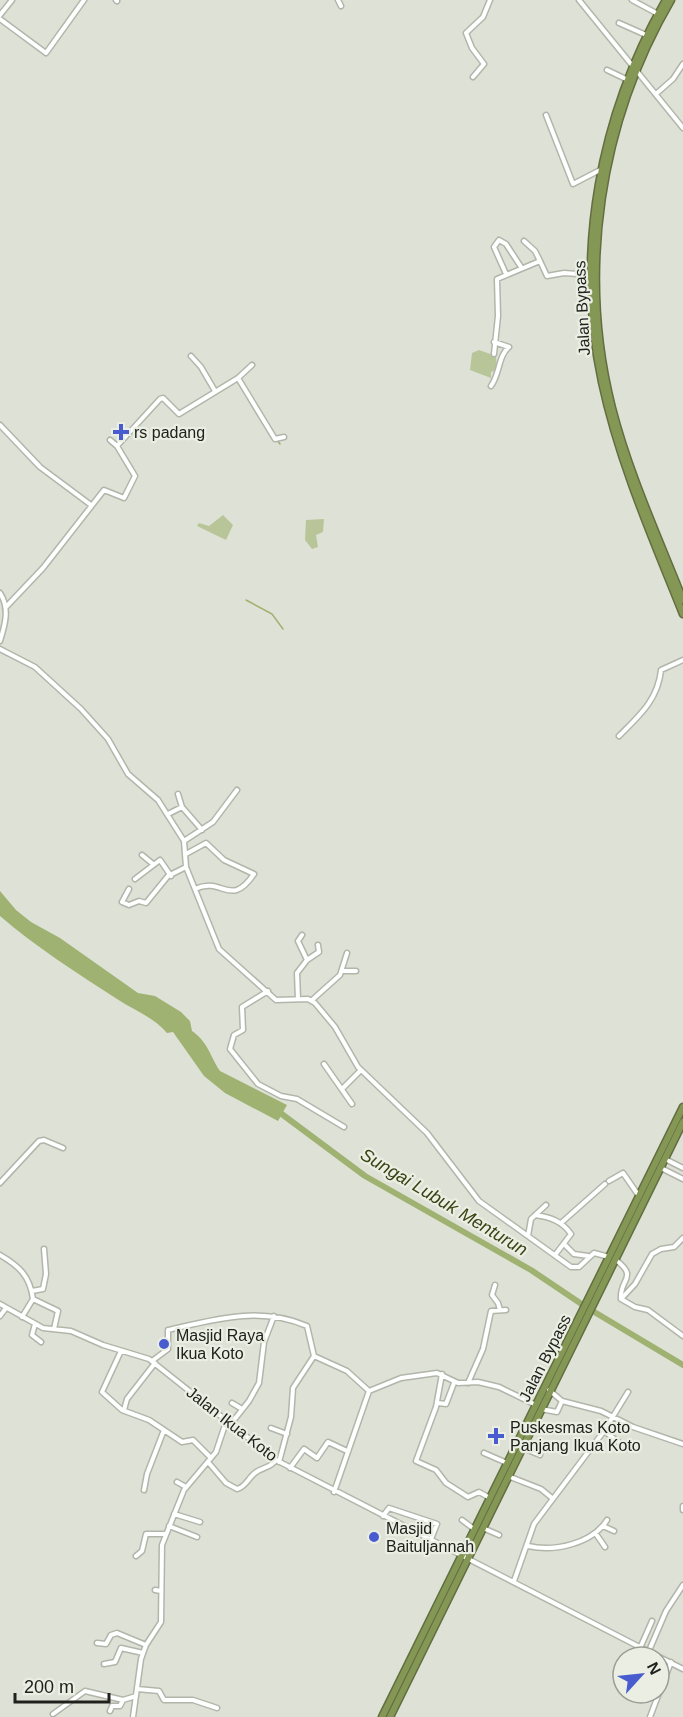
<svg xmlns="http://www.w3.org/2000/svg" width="683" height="1717" font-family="Helvetica,sans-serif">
  <rect width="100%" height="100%" fill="#dee2d6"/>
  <path fill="#b8c599" d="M479,350l17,6 1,14 -6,2v6l-21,-8 2,-17z
    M223,515l10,10 -7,15 -29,-14 2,-3 10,3z
    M324,519l-1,13 -7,3 2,12 -6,2 -7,-9 1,-20z"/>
  <path fill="#a0b271" d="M0,891l16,19 15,12 29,16 78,55 17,3 26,16 9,9 2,10c16,11 18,25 28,40l67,34 -9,16 -53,-28 -21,-17 -31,-44 -6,1c-15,-17 -32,-22 -50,-34 -40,-26 -81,-52 -117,-83z"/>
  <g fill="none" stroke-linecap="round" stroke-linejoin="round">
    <path stroke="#a0b271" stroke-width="1.5" d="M277,440l3,4
      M246,600l26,14 11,15"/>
    <path stroke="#a0b271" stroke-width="6" d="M275,1109l90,67 166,94 55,37 97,58"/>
    <defs>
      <path id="minor" d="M116,0l1,1
        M338,0l3,6
        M579,0l104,128
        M632,0l26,14
        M0,15l12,-15
        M0,19l46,34 38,-53
        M619,23l27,12
        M607,70l21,10
        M473,77l11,-13 -12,-16 -6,-15 17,-16 7,-17
        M656,94l17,-15 10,-15
        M546,115l27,69 29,-15
        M524,241l11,10 5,10
        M506,274l-12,-27 5,-7 7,4 15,23
        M494,354l4,-38 -1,-37 43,-18 7,15 17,-3 27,2
        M191,356l10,11 14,24
        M238,378l37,61 9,-2
        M491,386c9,-12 7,-30 18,-39l-15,-5
        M0,425l40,42 51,38
        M110,440l7,6
        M0,593c10,15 5,32 0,48
        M6,607l37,-39 61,-78 20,8 11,-22 -18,-30 43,-47 3,-1 16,16 59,-36 14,-13
        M0,649l35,18 46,42 27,30 20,35 30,26 26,41 2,26 33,82 57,51 32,-1 7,4 20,24 23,40 69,66 52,68 92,66h8l15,-14 15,4
        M619,736c20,-20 39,-36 42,-66l22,-10
        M178,794l4,13
        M168,814l14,-7 20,23
        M184,841l29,-19 24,-32
        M186,854l20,-11 18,17 30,14c-24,35 -31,2 -59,15
        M142,855l11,9
        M135,879l25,-19 11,16
        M129,889l-7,13 7,3 10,-4 7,2 22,-27 18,-9
        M307,960l12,-8 -1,-7
        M342,971h14
        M268,991l-26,16 1,23 -9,5 -4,14 28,35 23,12 16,3 47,28
        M298,999l-1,-26 10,-13 -9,-19 4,-6
        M311,1001l29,-26 7,-22
        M324,1064l28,40
        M342,1089l19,-19
        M665,1159l18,9
        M661,1168l22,11
        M609,1181l14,-8 16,23
        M0,1183l39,-42 5,-1 19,8
        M535,1215c15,2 27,6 36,19l-16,21
        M561,1223l44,-39
        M528,1236l3,-17 15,-14
        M565,1245l9,9 14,2
        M0,1255c19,11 30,21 33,44l-11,18
        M616,1260c23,18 3,19 5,39l14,8 13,3 35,26
        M495,1285l-3,10 6,8 2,7
        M32,1291l11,-2 3,-15 -2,-25
        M33,1299l25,12 -4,18
        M621,1299l14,-15 17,-30 9,-5 13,-2 9,-9
        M0,1304l43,24 28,3 32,14 46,14 127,101 383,197
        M0,1316l6,-8
        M35,1324l-3,11 9,7
        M121,1351l-19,41 20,18 27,10 33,22 11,-2 18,18
        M152,1361l16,-12v-19c48,-11 92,-24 139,-4l7,30 33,15 22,20 32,-13 36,-5 21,10 20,-1 21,5 37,18
        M442,1374l-6,33 -20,54 20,9 10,13 22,14 11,-5 11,6
        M468,1383l15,-34 8,-38 15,-1
        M549,1390l13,11 39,10 32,16 50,17
        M232,1403l10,6
        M438,1403l8,1 8,-21
        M541,1409l16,3 5,-11
        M124,1410l3,-11 28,-36
        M230,1425l19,-24 10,-18 5,-41 10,-26
        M271,1428l16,6
        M604,1431l24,18
        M516,1445l24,10
        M484,1453l23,10
        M208,1462l18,21 11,6c9,-2 11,-11 18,-16 7,-6 16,-5 21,-13
        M279,1462l12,-45 2,-29 21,-32
        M290,1468l14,-19 13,9 11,-16 19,9
        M508,1476l33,13 11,9
        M177,1482l9,5
        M144,1490l3,-16 17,-44
        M334,1492l35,-101
        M683,1506v4
        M174,1514l26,8
        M383,1516l6,-8 48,16 -6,15
        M462,1520l12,9
        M169,1526l28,11
        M603,1526l11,5
        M483,1528l16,7
        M596,1534l9,13
        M528,1546c26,6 64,-2 79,-26
        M136,1556l6,-5 4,-17h20
        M514,1581l20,-57 70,-93 24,-39
        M155,1590l6,1
        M97,1643l9,1 5,-9 6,-2 29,12
        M640,1648l12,-27
        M648,1653l18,-42 17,-26
        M659,1657l24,12
        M104,1664l11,-2 6,-14 22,5
        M137,1689l22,2 5,9h29l24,8
        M659,1693l12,-31
        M110,1711l2,-5h8l3,-6 13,-4
        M53,1714l32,-23 38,9
        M133,1717l8,-58 5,-14 15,-23 1,-77 22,-55 32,-38 10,-30
        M650,1717l9,-24"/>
      <path id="highway" d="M666,0c-66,114 -92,253 -64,382 17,80 51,157 81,232
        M671,0c-71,122 -94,271 -59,408 17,66 46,129 71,192
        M382,1717l301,-610
        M390,1717l293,-595"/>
    </defs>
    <use href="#minor" stroke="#b2b6aa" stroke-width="7"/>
    <use href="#highway" stroke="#626e41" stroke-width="9"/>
    <use href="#minor" stroke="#fff" stroke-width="4"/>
    <use href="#highway" stroke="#859754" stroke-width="6"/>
  </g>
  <g fill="#485cd0" stroke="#ebefe3" stroke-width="2">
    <path d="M118 423h6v6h6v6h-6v6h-6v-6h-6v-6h6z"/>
    <circle cx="164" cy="1344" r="6"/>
    <path d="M493 1427h6v6h6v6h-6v6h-6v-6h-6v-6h6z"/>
    <circle cx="374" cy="1537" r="6"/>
  </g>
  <g text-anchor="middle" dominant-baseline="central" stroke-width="4.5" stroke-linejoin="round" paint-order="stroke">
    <g font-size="16" fill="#20211d" stroke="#ebefe3">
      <text transform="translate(582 308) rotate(-93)">Jalan Bypass</text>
      <text transform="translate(545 1358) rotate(-63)">Jalan Bypass</text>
      <text transform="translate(232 1424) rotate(38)">Jalan Ikua Koto</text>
    </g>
    <g font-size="16" fill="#20211d" stroke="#ebefe3" text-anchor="start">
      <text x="134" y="432">rs padang</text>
      <text x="176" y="1335">Masjid Raya<tspan x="176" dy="18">Ikua Koto</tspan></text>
      <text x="510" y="1427">Puskesmas Koto<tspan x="510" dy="18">Panjang Ikua Koto</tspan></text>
      <text x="386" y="1528">Masjid<tspan x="386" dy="18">Baituljannah</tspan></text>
    </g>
    <g font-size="18" font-style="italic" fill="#384414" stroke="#ebefe3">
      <text transform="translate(444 1202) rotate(31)">Sungai Lubuk Menturun</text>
    </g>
  </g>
  <g transform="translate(641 1675) rotate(63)"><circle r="28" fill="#ebefe3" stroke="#9a9d94" stroke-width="1.5"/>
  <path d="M0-4.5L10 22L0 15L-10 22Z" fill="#485cd0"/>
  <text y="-9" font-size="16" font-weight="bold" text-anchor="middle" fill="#20211d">N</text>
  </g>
  <path d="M15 1693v9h94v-9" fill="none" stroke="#20211d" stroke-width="3"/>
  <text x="24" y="1693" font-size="18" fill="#20211d" stroke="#ebefe3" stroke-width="4.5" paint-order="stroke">200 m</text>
</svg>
